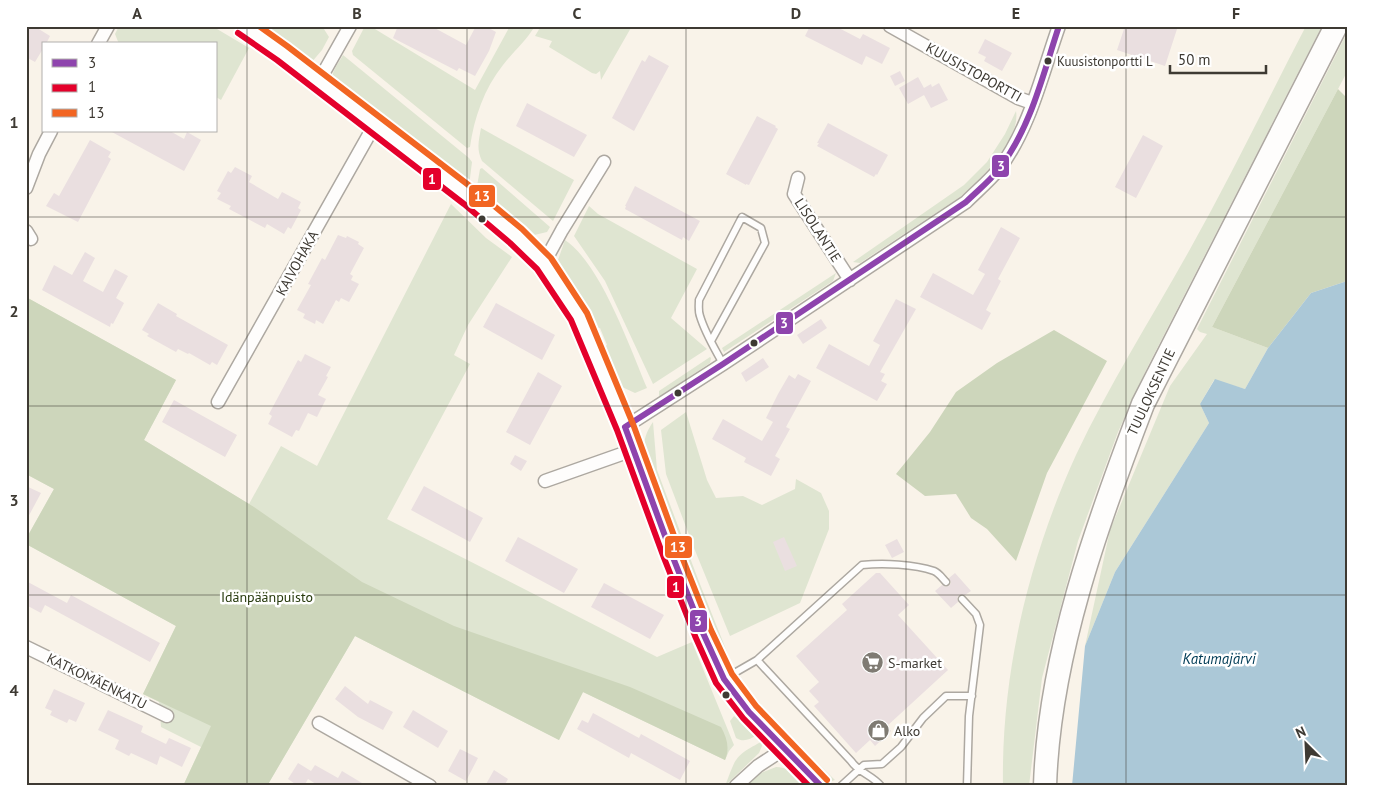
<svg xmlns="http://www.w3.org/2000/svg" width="1373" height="812" font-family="'PT Sans',sans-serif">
  <rect width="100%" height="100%" fill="#f9f3e9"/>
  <path fill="#dfe5d1" d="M119,26h93l37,22 -28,52 -5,-3v-53h-97l-4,-10z
    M259,26h63l7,11 -7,13 -11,13z
    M365,26h5l105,64 35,-64h25c-9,15 -22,26 -32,39 -19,24 -29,53 -33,82l-3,1 -114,-93 -1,-4z
    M541,26h91l-31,54 -1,-9 -4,3 -4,-1 -43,-26 3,-6 -17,-5z
    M1306,26h16l-175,342 -29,64 -40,109 -36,137 -13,108h-26c-2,-113 26,-228 73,-331 33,-70 75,-136 113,-204 41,-73 78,-150 117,-225z
    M1347,33v39l-135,255 56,21 -23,41 -31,-9 -14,24 9,19 -94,149 -30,74 25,-116 60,-144 37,-52 -7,-2 -3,-3z
    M343,55l126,103 3,4 -3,24 -136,-105c-3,-9 6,-18 10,-26z
    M1016,111c5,29 -36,69 -56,86l-100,66 -7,-1 111,-77 23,-23 18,-28z
    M481,128l93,52 -21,41 -71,-60c-6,-12 -3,-21 -1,-33z
    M482,168l68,59 -3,5 -17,4 -54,-44 4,-23z
    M451,204l35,34 26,19 -44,68 -14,30 16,9 -83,155 270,138 35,-15 42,103 -5,6 -4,9 -142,-68 -24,48 -204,-104 -88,150h-84l18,-39 -40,-20 -2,-25 -16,-8 33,-68 -150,-82v-5l28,-50 -28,-15v-177l150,83 -32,60 105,64 32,-58 36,20z
    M589,206l9,8 99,55 -26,49 36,31 -54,35 -48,-103 -31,-45z
    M565,240c36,24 65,108 82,148l-12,5 -13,-6 -4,2 -15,-41 4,-3 -7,-17 -5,1 -18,-37 -16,-23 -3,-9z
    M836,273l-3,8 -109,71 -2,-4z
    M710,357l1,1 -1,5 -51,34v-6z
    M686,412l21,68 9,18 27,-2 19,9 33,-16 1,-10 25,14 8,18v18l-29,74 -70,33 -36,-88 -28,-74 -5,-44z
    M653,422l4,48 41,109 33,83 -4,1 -13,-26 -70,-180c-1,-14 1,-24 9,-35z
    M745,685l28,33v2l-3,4 -27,-34z
    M734,716l23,19c-7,4 -13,8 -21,3l-6,-17z
    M778,728h3l54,52 -6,2 -53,-53z
    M761,742l1,4 -3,7 -34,33c11,-28 9,-30 36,-44z
    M776,767c10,0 19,5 25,13l-1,6h-54l15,-13z"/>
  <path fill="#cdd6bb" d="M1338,89l9,9v183l-36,12 -43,55 -56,-21z
    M26,297l150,83 -32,60 110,67 108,75 92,44 176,61 91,40c6,11 9,21 4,33l-142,-68 -24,48 -204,-104 -88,150h-84l28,-60 -68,-32 33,-68 -150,-82v-5l28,-50 -28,-15z
    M1054,330l53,31 -60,112 -31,88 -29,-32 -16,-11 -15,-24 -31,2 -29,-22 34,-42 26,-40 41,-29z"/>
  <path fill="#abc8d7" d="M1347,281v505h-275l13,-140 30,-74 94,-149 -9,-19 15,-25 30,10 23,-41 43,-55z"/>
  <path fill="#eadfe0" d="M26,26h8l16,10 -4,8h-2v3l-9,15 -9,-5z
    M398,26h33l35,19 10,-19h9l11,6 -7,19 -14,25 -16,-8 -2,3 -64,-33z
    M810,26h25l25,13 3,-5 27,14 -8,16 -16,-8 -4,9 -57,-29z
    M1125,26h53l-13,40 -48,-16z
    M985,39l27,14 -10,18 -18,-10 2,-4 -8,-4z
    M649,55l20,11 -35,65 -22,-13 30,-58 3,2z
    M900,71l5,10 -10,5 -5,-10z
    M918,77l6,11 7,-4 1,3 7,-4 9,17 -17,8 -7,-13 -16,9 -9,-16z
    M527,103l60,32 -13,22 -58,-31z
    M757,116l19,10 -1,1 3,2 -29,56 -3,-1v1l-20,-11z
    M828,123l60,32 -11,20 -1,-1 -2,3 -57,-31 2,-3h-2z
    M110,131h60l14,8 3,-7 14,8 -17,31z
    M1143,135l20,11 -27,52 -21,-11z
    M90,140l21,12 -3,5 3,2 -33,63 -32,-16 8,-13 5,3z
    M235,167l17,9 -3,6 29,17 4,-7 19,10 -3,6 3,2 -10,19 -3,-2 -4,7 -17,-10 -2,4 -36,-19 2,-3 -14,-7 4,-6 -4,-2 11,-20 3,2z
    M635,186l65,35 -11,20 -6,-4 -1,3 -57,-31 1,-3h-1z
    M1001,227l19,11 -22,41 3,2 -15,29 5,3 -9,17 -62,-33 13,-24 40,22 12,-21 -7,-4z
    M338,235l8,3 1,-2 12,6 -1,2 6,4 -14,26 3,2 -2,4 8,4 -10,18 -8,-4 -2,4 -3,-2 -13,24 -7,-4 -1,4 -12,-6 2,-4 -8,-4 14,-25 -3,-1 14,-26 3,2z
    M85,252l10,6 -12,23 20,11 12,-23 13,7 -12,22 8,5 -11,21 -2,-1 -1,4 -68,-37 12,-25 18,10z
    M896,299l20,10 -36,63 5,2 -4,7 6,3 -10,17 -61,-33 13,-24 40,22 11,-21 -7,-4z
    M158,303l19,11 -1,2 52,29 -11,20 -5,-3 -2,3 -21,-12 -1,1 -10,-5 -2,3 -29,-16 2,-2 -7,-4z
    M496,303l59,32 -13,25 -59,-33z
    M821,319l6,9 -24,16 -6,-9z
    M305,354l26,13 -5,9 2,1 -10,18 8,4 -9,18 -9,-4 -9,18 -3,-1 -4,7 -24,-13 4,-8 -3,-2 29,-54 3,2z
    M763,358l6,9 -23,15 -5,-9z
    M538,372l24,14 -32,59 -24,-13z
    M798,374l13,7 -25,46 4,2 -15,27 5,3 -9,17 -27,-14 2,-4 -34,-19 11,-20 39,22 11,-19 -7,-4 12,-24 11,-19 6,4z
    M174,400l63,35 -12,22 -63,-35z
    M515,455l12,6 -6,10 -11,-7z
    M26,486l15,7 -15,28z
    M424,486l59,32 -13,24 -59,-32z
    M518,537l60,32 -14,24 -59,-32z
    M784,537l13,29 -12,5 -12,-29z
    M897,539l7,13 -12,6 -7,-13z
    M876,573h4l29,32 -11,10 50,55 -61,56 4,5 -16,15 -5,-6 -14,13 -42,-47 5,-4 -10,-11 10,-9 -23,-26 51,-46 -5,-6z
    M955,573l16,18 -6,4h-6l-2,3 1,4 -7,6 -16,-17 7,-6 3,2 4,-1 2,-3 -2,-5z
    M26,581l41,22 4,-8 89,48 -10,19 -105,-57 -4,8 -15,-8z
    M604,583l60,32 -14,24 -59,-32z
    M345,686l23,18 2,-4 23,12 -10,18 -25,-13 -23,-18z
    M54,689l31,14 -9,19 -7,-3 -2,4 -17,-8 2,-4 -7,-3z
    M108,710l35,16 -2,6 25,12 3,-6 22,10 -9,19 -22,-11 -3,9 -26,-12 -2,3 -14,-7 4,-9 -21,-10z
    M413,710l35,21 -10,17 -35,-21z
    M593,713l46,25 2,-4 49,27 -10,19 -49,-27 -2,5 -52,-29 5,-9 6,3z
    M460,749l18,9 -12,23 -18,-10z
    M298,763l13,8 4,-6 23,13 4,-7 25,15h-48l-11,-7 -4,7h-6l-10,-7z
    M494,770l14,9 -4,7h-19z"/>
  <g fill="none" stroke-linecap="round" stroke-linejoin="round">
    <defs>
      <path id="lane" d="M711,341l54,-98 -4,-15 -19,-11 -43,83c0,5 -1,11 1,16 5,17 15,33 23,48
        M962,599l14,15 4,11 -11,91 -2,70
        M757,660l105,-95c21,-2 52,-1 72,6 5,2 8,7 12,11
        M724,679l33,-19 94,101c8,12 21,14 30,25
        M841,786l23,-21 18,-1 19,-17 22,-29 23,-22h26"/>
      <path id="street" d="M243,26l39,27 187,144 47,39 28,27 35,53 14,33 32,78 47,128 31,78 21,46 25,33 72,74
        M890,26l128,72 14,5
        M98,44l10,-18
        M319,81l31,-55
        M798,178l-4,16 56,86
        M26,188l13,-34 12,-23
        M26,231l5,8
        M544,263l18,-33 42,-68
        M218,402l157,-278
        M625,427l98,-63 243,-162c11,-11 23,-21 33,-33 31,-41 43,-95 60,-143
        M545,481l88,-31
        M26,647l141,69
        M319,723l111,63
        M736,786l22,-20 26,-17"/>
      <path id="highway" d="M1045,786c4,-130 52,-262 98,-382l193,-378"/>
    </defs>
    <use href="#lane" stroke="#ada8a1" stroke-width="9"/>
    <use href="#street" stroke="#ada8a1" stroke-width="15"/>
    <use href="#highway" stroke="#ada8a1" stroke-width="25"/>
    <use href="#lane" stroke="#fefdfc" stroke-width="6"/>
    <use href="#street" stroke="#fefdfc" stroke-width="12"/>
    <use href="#highway" stroke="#fefdfc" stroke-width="22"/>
    <defs>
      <path id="bus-1" d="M625,427l98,-63 243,-162c11,-11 24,-21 33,-33 32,-41 44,-95 60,-143
        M625,427l47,128 31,78 21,46 25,33 72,74"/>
      <path id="bus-2" d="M238,33l39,27 187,144 46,39 27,26 34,51 46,110 47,128 31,78 21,47 27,35 66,68"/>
      <path id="bus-3" d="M259,26l28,20 188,144 47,39 29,29 36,55 46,111 47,128 31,78 21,44 24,32 71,74"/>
    </defs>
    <use href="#bus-1" stroke="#fff" stroke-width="10"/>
    <use href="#bus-2" stroke="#fff" stroke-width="10"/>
    <use href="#bus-3" stroke="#fff" stroke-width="10"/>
    <use href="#bus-1" stroke="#8e44ad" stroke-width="6"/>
    <use href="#bus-2" stroke="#e4002b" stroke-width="6"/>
    <use href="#bus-3" stroke="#f26522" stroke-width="6"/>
  </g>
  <path fill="none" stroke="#3e3a33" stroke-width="1" stroke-opacity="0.55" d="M247,26v760M467,26v760M686,26v760M906,26v760M1126,26v760M26,217h1321M26,406h1321M26,595h1321"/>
  <defs>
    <symbol id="supermarket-disc" viewBox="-11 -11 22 22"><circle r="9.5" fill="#7f7b73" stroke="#fff"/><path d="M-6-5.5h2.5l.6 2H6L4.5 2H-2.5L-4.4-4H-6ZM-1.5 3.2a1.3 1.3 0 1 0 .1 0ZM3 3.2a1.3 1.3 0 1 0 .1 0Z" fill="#fff"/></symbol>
    <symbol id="shop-disc" viewBox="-11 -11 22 22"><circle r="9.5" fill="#7f7b73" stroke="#fff"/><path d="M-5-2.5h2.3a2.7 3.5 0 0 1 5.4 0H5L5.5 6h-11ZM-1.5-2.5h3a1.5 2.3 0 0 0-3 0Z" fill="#fff"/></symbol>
  </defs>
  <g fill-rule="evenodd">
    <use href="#supermarket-disc" x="860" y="650" width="25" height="25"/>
    <use href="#shop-disc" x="866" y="718" width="25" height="25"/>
  </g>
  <g fill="#3e3a33" stroke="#fff" stroke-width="2">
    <circle cx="1048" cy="61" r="4.5"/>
    <circle cx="482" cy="219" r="4.5"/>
    <circle cx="754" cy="343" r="4.5"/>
    <circle cx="678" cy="393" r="4.5"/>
    <circle cx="726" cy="695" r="4.5"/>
  </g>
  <g text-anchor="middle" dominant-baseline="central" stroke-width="5" stroke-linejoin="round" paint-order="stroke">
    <g font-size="13" fill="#3e3a33" stroke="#fff" text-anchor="start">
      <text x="1057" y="61">Kuusistonportti L</text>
    </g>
    <g font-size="14" fill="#3e3a33" stroke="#fff">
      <text transform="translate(974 72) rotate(29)">KUUSISTOPORTTI</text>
      <text transform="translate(818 230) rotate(57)">LISOLANTIE</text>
      <text transform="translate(297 263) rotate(-61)">KAIVOHAKA</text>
      <text transform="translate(1151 392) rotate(-65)">TUULOKSENTIE</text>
      <text transform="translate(97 681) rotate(26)">KATKOMÄENKATU</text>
    </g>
    <g font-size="14" fill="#26390c" stroke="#fff">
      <text x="267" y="597">Idänpäänpuisto</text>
    </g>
    <g font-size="14" fill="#3e3a33" stroke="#fff" text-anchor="start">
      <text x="888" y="663">S-market</text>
      <text x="894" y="731">Alko</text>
    </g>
    <g font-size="15" font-style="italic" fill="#003c56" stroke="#fff">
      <text x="1219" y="658">Katumajärvi</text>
    </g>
  </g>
  <g stroke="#fff" stroke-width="2">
    <rect x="991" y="154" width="19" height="24" rx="5" fill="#8e44ad"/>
    <rect x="422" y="167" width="20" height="24" rx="5" fill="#e4002b"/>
    <rect x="468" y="184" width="28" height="24" rx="5" fill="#f26522"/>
    <rect x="775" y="311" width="19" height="24" rx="5" fill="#8e44ad"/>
    <rect x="664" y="535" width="29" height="24" rx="5" fill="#f26522"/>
    <rect x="666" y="575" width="19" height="24" rx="5" fill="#e4002b"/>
    <rect x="689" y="609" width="19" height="24" rx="5" fill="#8e44ad"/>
  </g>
  <g font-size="14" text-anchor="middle" font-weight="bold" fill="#fff">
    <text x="1001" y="171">3</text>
    <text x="432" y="184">1</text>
    <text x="482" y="201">13</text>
    <text x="784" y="328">3</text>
    <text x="678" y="552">13</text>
    <text x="676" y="592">1</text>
    <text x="698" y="626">3</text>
  </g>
  <rect width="1373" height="812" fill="none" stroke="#ffffff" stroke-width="55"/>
  <rect x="42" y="42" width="175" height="90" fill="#ffffff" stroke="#b2b0ad"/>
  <rect x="52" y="59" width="25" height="8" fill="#8e44ad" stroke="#b2b0ad"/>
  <text x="88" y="68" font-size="15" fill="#3e3a33">3</text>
  <rect x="52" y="84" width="25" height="8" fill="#e4002b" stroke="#b2b0ad"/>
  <text x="88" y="92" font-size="15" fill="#3e3a33">1</text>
  <rect x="52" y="109" width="25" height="8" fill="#f26522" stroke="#b2b0ad"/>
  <text x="88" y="118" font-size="15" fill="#3e3a33">13</text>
  <g transform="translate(1306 744) rotate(336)" stroke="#ffffff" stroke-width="4" paint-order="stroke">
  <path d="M0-4L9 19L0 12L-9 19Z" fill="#3e3a33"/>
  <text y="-8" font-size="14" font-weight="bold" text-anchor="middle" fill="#3e3a33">N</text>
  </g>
  <path d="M1170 65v8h96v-8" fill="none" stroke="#3e3a33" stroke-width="2.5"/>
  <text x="1178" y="65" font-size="15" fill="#3e3a33" stroke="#ffffff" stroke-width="4" paint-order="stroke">50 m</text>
  <rect x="28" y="28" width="1318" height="756" fill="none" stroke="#3e3a33" stroke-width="2"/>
  <g font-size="16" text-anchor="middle" font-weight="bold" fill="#3e3a33">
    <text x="137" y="19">A</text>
    <text x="357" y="19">B</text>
    <text x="577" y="19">C</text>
    <text x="796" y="19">D</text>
    <text x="1016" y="19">E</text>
    <text x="1236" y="19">F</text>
    <text x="14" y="128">1</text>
    <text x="14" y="317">2</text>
    <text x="14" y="506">3</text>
    <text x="14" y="696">4</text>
  </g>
</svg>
